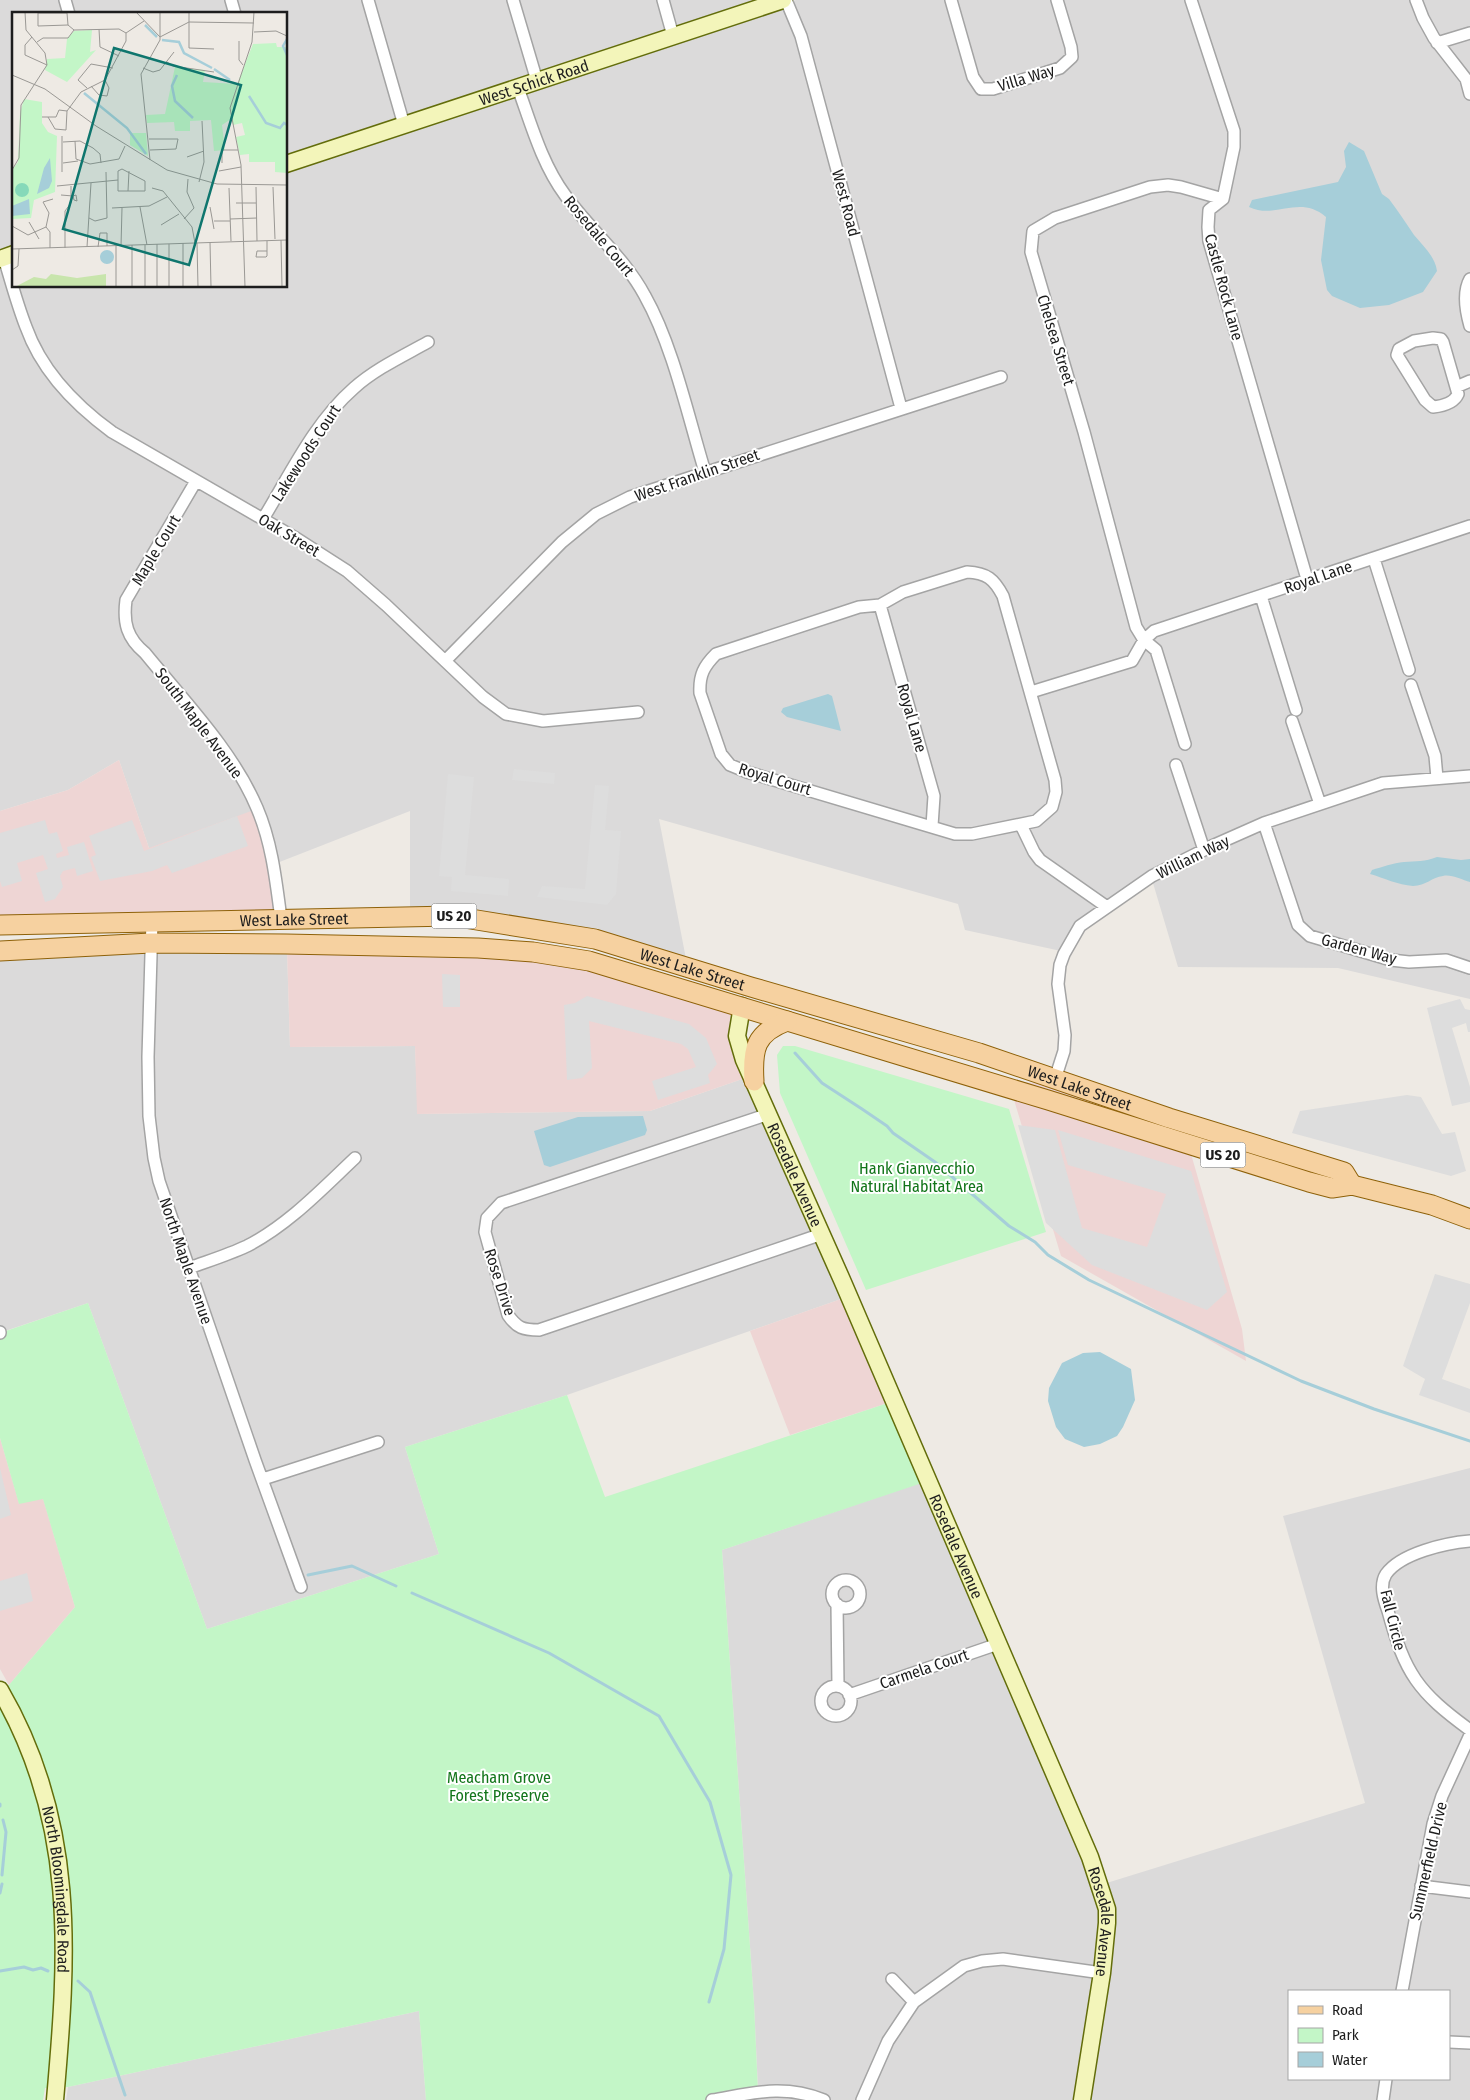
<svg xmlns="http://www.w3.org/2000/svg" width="1470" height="2100" font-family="'Fira Sans Condensed',sans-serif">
  <rect width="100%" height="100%" fill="#eeeae4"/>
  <path fill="#dbdada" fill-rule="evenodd" d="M0,0h770l-484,161v-147h-272v237l-14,5z
    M796,0h674v999l-132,-31 -160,-1 -28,-94 -50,34 -39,44 -96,-21 -7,-26 -299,-85 28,145 -277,-51v-102l-133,52 -128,-15 -30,-88 -51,30 -68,21v-549l14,-5v29h272v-118z
    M287,949l3,98 125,-1 3,68 232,-3 98,-34 96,221 -277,97 -162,52 34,107 -232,75 -119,-326 -83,28 -5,-1v-372l55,-3z
    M1470,1468v632h-736l24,-11 -4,-86 -32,-453 201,-68 174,404 268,-83 -82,-287zM1289,1991h160v88h-160z
    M419,2011l7,89h-360l2,-13z"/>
  <path fill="#eed5d4" d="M119,760l30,88 105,-38 11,27 13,79 -278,7v-112l68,-21z
    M287,949l243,6 208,53 10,69 -98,34 -233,3 -2,-68 -125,1z
    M1008,1080l43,5 133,45 58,199 4,32 -185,-105z
    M844,1298l47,104 -101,33 -40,-104z
    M0,1438l19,65 24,-5 32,109 -66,78 -9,-16z"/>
  <path fill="#c3f6c7" d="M783,1046h12l214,63 37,123 -180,58 -86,-197 -3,-38z
    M88,1303l119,326 232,-75 -34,-107 162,-52 38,102 289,-96 34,80 -206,69 32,453 4,89 -46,8h-286l-7,-89 -351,76 -23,1 -2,12h-43v-409l9,-6 66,-78 -32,-108 -24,5 -19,-66v-105z"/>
  <path fill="#ddd" d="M514,769l41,4 -1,11 -42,-4z
    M448,774l26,3 -9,98 44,4 -1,17 -57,-5 1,-14 -13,-1z
    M595,785l14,1 -4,44 16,1 -5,63 -9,11 -70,-8 5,-11 43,3z
    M237,816l11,30 -76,27 -5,-8 -15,6 -52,10 -9,-24 5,-2 -7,-19 43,-16 12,31z
    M45,820l4,14 8,-2 6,19 -7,3 1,4 12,-3 -2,-8 17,-5 9,29 -16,5 -2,-8 -12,3 -3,5 3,11 -8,12 -10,3 -9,-29 12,-4 -5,-14 -26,8 5,18 -20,6 -2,-6v-48z
    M442,974l18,1v32h-17z
    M587,996l102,28 17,14 11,26 -9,11 2,8 -52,17 -6,-19 44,-14 -8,-18 -7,-5 -92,-23 3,47 -10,10 -15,2 -3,-75 11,-2z
    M1460,999l5,10 5,1v22h-2l-2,-9 -14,5 18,59v15l-18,4 -25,-98z
    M1407,1095l14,2 21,37 13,-2 11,39 -15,5 -159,-43 8,-22z
    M1018,1125l37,5 27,98 65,19 19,-53 -98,-29 -10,-35 133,41 36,121 -20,18 -115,-45 -46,-42z
    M1435,1274l35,10v19l-28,76 28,10v24l-51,-18 6,-16 -22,-13z
    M0,1468l11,47 -11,4z
    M27,1573l6,28 -33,10v-30z"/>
  <path fill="#a6ced9" d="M1349,142l15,9 18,43 7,5c9,12 17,24 25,36 9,11 21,21 23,36l-14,21 -34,13 -29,3 -28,-12 -5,-6 -6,-30 5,-43c-27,-23 -50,3 -77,-10l3,-7 86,-18 8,-15 -2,-16z
    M828,694l4,2 9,35 -54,-14 -6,-5 2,-4z
    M1437,857l24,3 9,-1v23c-8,-2 -19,-8 -27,-6 -11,1 -17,10 -30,10 -15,-1 -29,-8 -43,-12l2,-4c10,-3 21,-7 32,-8 12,-1 21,0 33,-5z
    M643,1116l4,14 -2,5 -95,32 -6,-2 -10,-34 44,-14z
    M1100,1352l31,17 4,31 -12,27 -6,9 -17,8 -16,3 -19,-8 -9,-12 -8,-26 1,-13 13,-25 21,-10z"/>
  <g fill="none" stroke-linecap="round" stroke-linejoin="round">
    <path stroke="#a6ced9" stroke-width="3" d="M795,1053l27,30 40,26 25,17 6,7 42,29 74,64 26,16 13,13 41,25 212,101 73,28 96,32
      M308,1575l44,-9 44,20
      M412,1593l137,60 110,63 51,86 21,73 -7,74 -15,53
      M0,1804v2
      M2,1875l4,-43 -3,-12
      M0,1893l2,-9
      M0,1971l24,-4 9,3 8,-2 7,3
      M78,1981l12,11 35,103"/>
    <defs>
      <path id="street" d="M65,0l4,14
        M231,0l4,14
        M368,0l36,125
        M513,0l24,81
        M663,0l10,36
        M786,0l15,36 100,372
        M951,0l22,77 8,12h12l67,-21 12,-11 -1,-10 -14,-47
        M1191,0l43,131v16l-11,52 -14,11 -1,17 1,14 98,338
        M1416,0l7,18 11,20 32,41 4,15
        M1437,43l33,-10
        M518,88c13,36 24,76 47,107 25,35 60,63 80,101 28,50 43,120 60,176
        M4,258c7,23 13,46 22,69 16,45 49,78 86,105l182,105 53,34 39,34 97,92 23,17 37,7 95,-9
        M1470,279c-8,14 -4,33 0,47
        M1433,338l8,1 2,3 15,52c-4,9 -15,12 -25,13l-8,-7 -28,-45 2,-6 15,-8z
        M1456,387l14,-6
        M196,481l-70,119c-3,23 1,38 19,53 39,48 88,98 112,155 15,35 19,73 24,111
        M263,519c27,-44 51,-96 91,-131 21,-19 49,-32 74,-46
        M1374,559l35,111
        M967,572c20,1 27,7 36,24l52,184 1,12 -4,15 -16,14 -64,13h-17l-208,-62 -17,-7 -9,-11 -21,-61c-1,-18 4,-27 16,-39l143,-47 21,-2 23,-13z
        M1261,596l35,114
        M880,605l54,191 -2,30
        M445,661l117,-119 34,-28 34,-17 371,-120
        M1411,685l24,71 2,22
        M1031,692l101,-31 12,-21 10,-9 316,-105
        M1292,721l28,83
        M1185,744l-29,-94 -12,-10 -8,-13 -52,-195 -53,-180 2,-21 22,-13 95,-31 18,-2 13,2 42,12
        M1176,765l28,85
        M1264,823l34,102 12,11 81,24 18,2 37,-2 24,8
        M1021,825l13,27 6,8 67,47
        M152,921l-4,136 1,59 5,42 5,23 30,87 66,192 46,127
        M1055,1079l9,-28 1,-16 -7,-51 2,-19 4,-11 16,-28 72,-50 60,-30 52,-23 119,-40 87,-7
        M769,1114l-268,89 -14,15 -2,14 23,83c9,13 15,15 31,15l283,-96
        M189,1268c19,-7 39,-13 58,-22 41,-21 74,-56 108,-88
        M0,1332v1
        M263,1479l115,-37
        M1470,1541c-24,2 -69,12 -84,33 -7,11 -2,26 2,37 17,63 30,81 82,119
        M832 1594a14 14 0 1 1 28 0a14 14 0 1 1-28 0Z
        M837,1604l1,82
        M821 1701a15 15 0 1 1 30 0a15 15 0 1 1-30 0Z
        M849,1695l149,-51
        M1421,1886l49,6
        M892,1979l22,23
        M1402,1991l31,-167 9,-28 28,-61
        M1449,2042l21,1
        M712,2100c42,-7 71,-16 112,0
        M862,2100l26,-59 26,-39 50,-36 18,-5 21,-2 99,14
        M1383,2100l3,-21"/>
      <g id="secondary">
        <path id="s1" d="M286,164l497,-164"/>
        <path d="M0,259l14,-5"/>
        <path id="s2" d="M742,1006l-5,30 7,24 98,220 248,577 17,52v14l-5,50 -20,127"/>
        <path id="s3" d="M0,1690c77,132 68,264 55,410"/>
      </g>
      <g id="primary">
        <path id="s4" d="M0,925l452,-9 143,23 156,48 228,66 190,65 175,54 8,13"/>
        <path d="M0,951l151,-8 135,1 192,4 55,4 56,9 459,139 261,82 23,6 20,-3 80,20 38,14"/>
        <path d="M754,1081c-2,-32 1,-48 33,-60"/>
      </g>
    </defs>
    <use href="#street" stroke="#a4a4a4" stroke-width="14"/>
    <use href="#secondary" stroke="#636d0b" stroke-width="19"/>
    <use href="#primary" stroke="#8e6109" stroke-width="21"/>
    <use href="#street" stroke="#fff" stroke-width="11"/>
    <use href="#secondary" stroke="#f3f5ba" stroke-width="16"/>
    <use href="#primary" stroke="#f6d1a0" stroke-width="19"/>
  </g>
  <g text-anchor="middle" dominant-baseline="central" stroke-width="4" stroke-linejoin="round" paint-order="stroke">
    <g fill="#fff" stroke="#616161" stroke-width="1">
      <rect x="431.5" y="903.5" width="45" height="25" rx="4"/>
      <rect x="1200.5" y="1142.5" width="45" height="25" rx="4"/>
    </g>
    <g font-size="15" font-weight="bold" fill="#1d1d1d">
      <text x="454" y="916">US 20</text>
      <text x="1223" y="1155">US 20</text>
    </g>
    <g font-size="16" fill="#1d1d1d" stroke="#fff">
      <text transform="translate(1026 78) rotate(-17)">Villa Way</text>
      <text stroke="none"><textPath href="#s1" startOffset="261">West Schick Road</textPath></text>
      <text transform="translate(846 203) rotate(75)">West Road</text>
      <text transform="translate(599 236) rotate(50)">Rosedale Court</text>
      <text transform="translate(1224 287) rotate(75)">Castle Rock Lane</text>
      <text transform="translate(1056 340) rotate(73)">Chelsea Street</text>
      <text transform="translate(306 453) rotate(-57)">Lakewoods Court</text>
      <text transform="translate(697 475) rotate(-19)">West Franklin Street</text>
      <text transform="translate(289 535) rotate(31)">Oak Street</text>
      <text transform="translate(156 550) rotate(-59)">Maple Court</text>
      <text transform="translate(1318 577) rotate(-19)">Royal Lane</text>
      <text transform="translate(912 718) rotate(74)">Royal Lane</text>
      <text transform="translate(199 723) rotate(53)">South Maple Avenue</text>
      <text transform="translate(775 779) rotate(17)">Royal Court</text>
      <text transform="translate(1193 857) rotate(-26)">William Way</text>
      <text stroke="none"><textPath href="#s4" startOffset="294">West Lake Street</textPath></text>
      <text transform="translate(1359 949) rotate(15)">Garden Way</text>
      <text stroke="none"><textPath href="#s4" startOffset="699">West Lake Street</textPath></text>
      <text stroke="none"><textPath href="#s4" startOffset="1104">West Lake Street</textPath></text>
      <text stroke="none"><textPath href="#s2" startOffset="181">Rosedale Avenue</textPath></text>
      <text transform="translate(186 1261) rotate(71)">North Maple Avenue</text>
      <text transform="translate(500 1282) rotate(72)">Rose Drive</text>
      <text stroke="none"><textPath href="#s2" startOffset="586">Rosedale Avenue</textPath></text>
      <text transform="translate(1393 1620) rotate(76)">Fall Circle</text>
      <text transform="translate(924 1669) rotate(-19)">Carmela Court</text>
      <text transform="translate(1428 1861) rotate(-77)">Summerfield Drive</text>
      <text stroke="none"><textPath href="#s3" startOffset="210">North Bloomingdale Road</textPath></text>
      <text stroke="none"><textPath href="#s2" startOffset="991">Rosedale Avenue</textPath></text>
    </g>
    <g font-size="16" fill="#12751a" stroke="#fff">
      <text x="917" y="1168">Hank Gianvecchio<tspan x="917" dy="18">Natural Habitat Area</tspan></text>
      <text x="499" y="1777">Meacham Grove<tspan x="499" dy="18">Forest Preserve</tspan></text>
    </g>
  </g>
  <g transform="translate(12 12)">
    <rect width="275" height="275" fill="#eeeae4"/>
    <path d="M39,262l26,4 29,-4v13h-91l19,-10 12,2z" fill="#c8e5ac"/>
    <path d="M80,18l-2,22 6,-2 -29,32 -22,-12 2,-11 18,-1 2,-19 7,-8zM264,31l1,4h10v126l-12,-1v-10h-26v-8l-9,1 -4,-18 9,-2 -3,-12 -9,2 -2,-6 -9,6 3,25 -11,1 -3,-31 -21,1v10h-15l-1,-9 -27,1 -1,-8 19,-1 10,-47 30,3 -2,12 34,2 16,-40zM12,87l18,3v21l6,9 9,4 -2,56 -21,8 -3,18 -19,1v-49l6,-8 2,-49zM118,121h16l2,23 -18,-11z" fill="#c3f6c7"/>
    <path d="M3 178a7 7 0 1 1 14 0a7 7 0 1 1-14 0Z" fill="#86d9b9"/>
    <path d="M38,146l2,23 -3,7 -12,6 7,-26zM17,187l1,15 -18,2v-10zM88 245a7 7 0 1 1 14 0a7 7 0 1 1-14 0Z" fill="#a6ced9"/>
    <path fill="none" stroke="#a6ced9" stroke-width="2.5" d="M133,13l12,12M275,27l-4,7 4,9M150,28l17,2 5,11 28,15M202,57l16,11M165,63l-5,11 3,15 18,17M72,81l43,35 19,26M237,84l17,27 14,5 4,-5 3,2"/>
    <path fill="none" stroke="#9a9894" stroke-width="1" d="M124,0l24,25M177,0v36l25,1M55,1h-29v13l30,-1M55,1l1,12 6,5M87,17l1,18M62,18l45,-1 7,4M242,20l22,-1 11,5M114,21l18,-12M20,25l-7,8v10l22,10M148,25l29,-15 65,1M227,29v19l4,5M25,30l6,-4h25l6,-8M88,35l19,9M155,50l6,4 41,6M131,56l10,4 7,-2 14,-18M0,63l33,14 51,37 71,44 50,14 70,1M79,74l8,9 8,1 2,-8 -4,-8M75,76l-9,-8 13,-16 22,4M30,105h14l3,-7 8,1 14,-19 24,-12 21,-39v-8M36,105l7,12 11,1 1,-19M50,124v36M137,127h29l-2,10 -26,1M63,129l1,18 14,5 29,-5 6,-13M51,130l17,-1 13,7 7,6 1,9M175,145l17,-6M138,148l-9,-86 19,-34v-28M51,151l15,-2M210,151v-13h16M110,157l23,12v10h-27v-20zM0,158l7,-12 2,-53 26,-40 -2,-12 -19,-23 -1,-18M207,159l22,-4M187,170l5,-20 -2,-41M45,174l61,-6M244,175l1,54M261,175l2,52M140,176l11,3 29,36 3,16M217,176l2,53M116,179l1,-20M49,183l12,1 1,4 3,1 -1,-6 -3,1M224,191h20M128,195l7,38M198,195l4,22M100,196l37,-2 18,-9M77,206l6,3 12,-3 -1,-46M172,207l10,-11 -7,-16 1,-13M218,207l27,-1M202,209h16M17,210l10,17M149,213l18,-11M0,214l16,9 18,-8 4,5v16M34,215l3,-14 -6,-11 10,-3M269,228l1,47M255,229v15l-1,1h-10l1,-6h10M198,230l1,45M171,231v43M185,231l1,44M145,232v43M109,234l1,-38M75,235l4,-64M86,235l2,-14h7v13M53,236v-37l6,-8v-17M0,237l275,-9M0,258l6,-4 1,-17M104,275v-41M120,275v-42M133,275v-42M157,275v-43M233,275l-4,-122 -11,-57 22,-66 2,-30"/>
    <path fill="#0f766e" fill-opacity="0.15" stroke="#0f766e" stroke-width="2.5" d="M102,36l127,37 -52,180 -126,-36z"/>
    <rect width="275" height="275" fill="none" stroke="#1d1d1d" stroke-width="2.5"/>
  </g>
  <rect x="1288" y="1990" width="162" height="90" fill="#ffffff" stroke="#a5a5a5"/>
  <rect x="1298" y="2006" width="25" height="8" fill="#f6d1a0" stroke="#a5a5a5"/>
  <text x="1332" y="2015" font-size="15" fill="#1d1d1d">Road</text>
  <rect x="1298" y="2028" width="25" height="15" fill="#c3f6c7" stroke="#a5a5a5"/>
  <text x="1332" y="2040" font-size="15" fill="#1d1d1d">Park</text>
  <rect x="1298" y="2052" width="25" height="15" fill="#a6ced9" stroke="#a5a5a5"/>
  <text x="1332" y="2065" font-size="15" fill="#1d1d1d">Water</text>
</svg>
